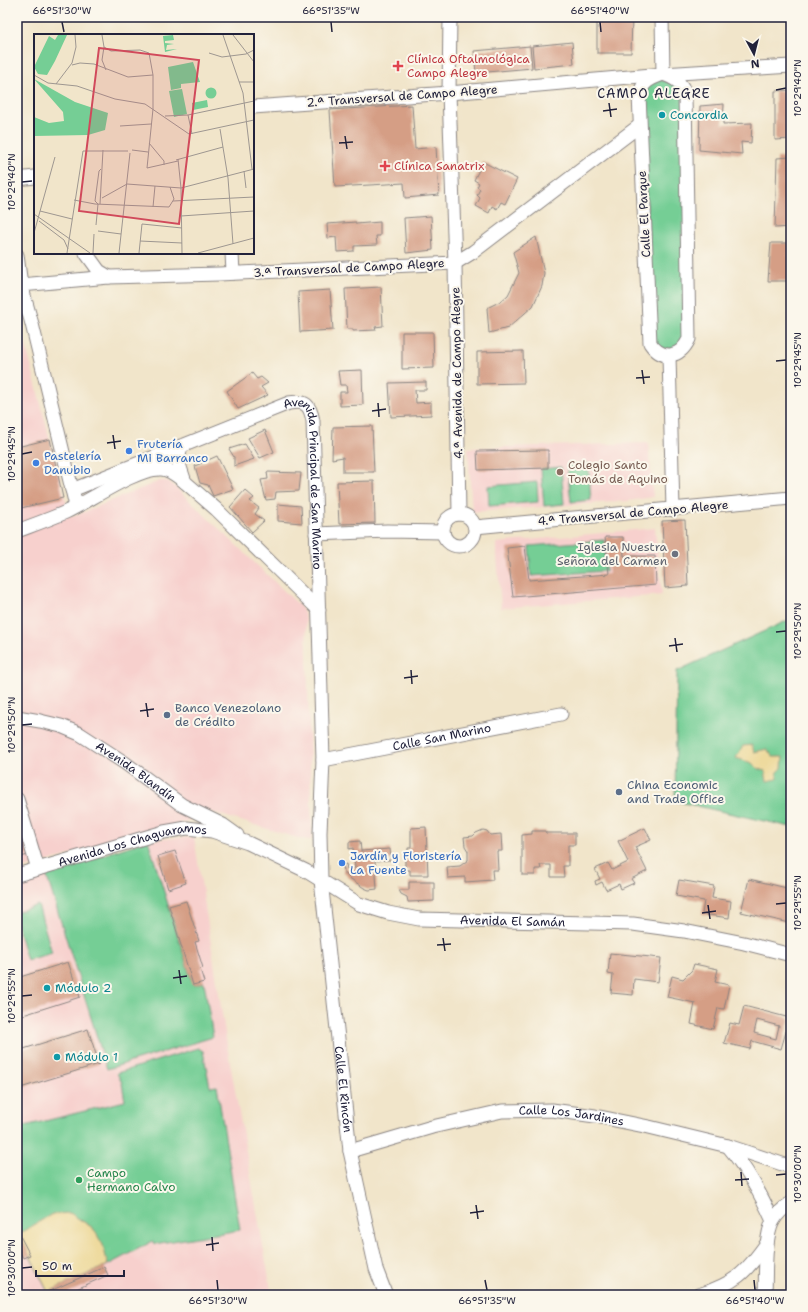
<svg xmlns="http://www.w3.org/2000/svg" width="808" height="1312" font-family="'Shantell Sans',sans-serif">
  <rect width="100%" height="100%" fill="#fbf7ec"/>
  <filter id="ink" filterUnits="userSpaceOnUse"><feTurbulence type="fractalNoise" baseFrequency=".025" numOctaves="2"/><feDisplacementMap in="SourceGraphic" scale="8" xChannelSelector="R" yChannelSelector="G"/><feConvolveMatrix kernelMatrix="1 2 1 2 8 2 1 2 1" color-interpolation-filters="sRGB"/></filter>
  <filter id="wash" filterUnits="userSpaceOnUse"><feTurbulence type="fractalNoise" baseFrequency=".012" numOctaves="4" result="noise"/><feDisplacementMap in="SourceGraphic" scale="16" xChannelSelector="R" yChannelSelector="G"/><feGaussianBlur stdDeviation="0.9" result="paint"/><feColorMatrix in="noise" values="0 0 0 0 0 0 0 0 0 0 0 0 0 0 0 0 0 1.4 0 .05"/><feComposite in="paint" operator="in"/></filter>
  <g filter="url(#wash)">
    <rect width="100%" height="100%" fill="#f1e5ca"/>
    <path fill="#f7d0cd" d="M17,303l7,35 41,161 7,18 80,-33 8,-3h7l5,3 129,123 3,6 2,6 6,218 -1,3 -10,-1 -90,-27 -33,12 -161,46z
      M648,443l5,54 -25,4 -156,11 -4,-64z
      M655,528l7,67 -161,13 -5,-65z
      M194,837l35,220 43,238h-255v-412l131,-43z"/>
    <path fill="#75ce95" stroke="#4c7868" d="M654,78l29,8 6,253 -7,10 -28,-1 -13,-261z
      M588,463l3,37 -20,2 -4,-37z
      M561,467l3,37 -20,2 -3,-37z
      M537,482l1,20 -49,4 -1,-20z
      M604,540l2,31 -75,5 -2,-30z
      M791,619v208l-116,-26 2,-130z
      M148,840l45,145 11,-3 9,55 -106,32 -61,-195z
      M38,905l14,48 -25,7 -10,-34v-14z
      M198,1048l5,3 7,36 7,-1 23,144 -86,14 -1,-3 -49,26 -56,25 -31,-61v-103l108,-27 -3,-18 -5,-10z"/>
    <path fill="#eeda9e" stroke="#887e6c" d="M752,745l2,7 13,-3 6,8h10l-1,11 -5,5v6l-10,2 -2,-10 -8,-3 -5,-5 -16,-5 7,-12z
      M70,1213l23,15 10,17 5,20 -60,27 -29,-58 33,-20z"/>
    <g id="blocks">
      <path fill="#d59e85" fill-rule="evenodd" d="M597,17h35l-1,36h-34z
        M572,42l2,22 -40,4 -2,-22z
        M530,46l2,22 -56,5 -2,-22z
        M791,90v49l-16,1v-49z
        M724,104l-1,20 29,-1 -1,20 -10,-1 1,12 -43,-4 1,-44z
        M412,105l3,44 21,-2 3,48 -34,3 -1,-15 -69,4 -5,-77z
        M791,157v70l-16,1 2,-70z
        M483,162l34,17 -12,25 -4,-2 -4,7 -5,-3 -3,7 -13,-7 4,-8 -3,-3 3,-6 -3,-2 2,-4 -5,-3z
        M431,216l2,34 -27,3 -2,-35z
        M356,222v2l24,-2v14h-4l1,9 -23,1v5l-17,1 -1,-15 -8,1 -1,-14z
        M536,237l8,36 -2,13 -9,20 -25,22 -19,5 -2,-25 14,-7 7,-6 11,-22 -6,-21z
        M771,243h20v38h-23z
        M381,287l2,39 -8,1 1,3 -23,1v-2h-6l-2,-40z
        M330,290l3,40 -33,2 -2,-40z
        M402,332h31l1,36 -32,1z
        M523,351l1,32 -47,1v-32z
        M362,370l1,35 -23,1v-14h7l-1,-7h-6l-2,-14z
        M252,373l5,6 4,-2 7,6 -7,4 7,8 -30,14 -11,-18z
        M426,382v8h-11l1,13 15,-1v13l-40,2 -2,-34z
        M372,426l2,46h-31v-15l-11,2 1,-32z
        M265,430l9,22 -14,6 -12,-20z
        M50,439l13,59 -42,10 -4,-20v-41z
        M245,444l9,15 -20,7v-9l-5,-8z
        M548,450v18l-70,2 -1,-19z
        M217,456l16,33 -20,7 -5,-11 -8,-2 -5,-17z
        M267,472l34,1 -2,18 -23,1 -1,7 -9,1 -5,-20 7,-1z
        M374,481l1,42 -36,1 -2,-42z
        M245,490l9,8 -4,3 9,7 -4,6 9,7 -12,11 -22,-25z
        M278,504l23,2 1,17 -24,-2z
        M685,520l3,66 -23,2 -3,-67z
        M605,537h18l1,19h31l1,29 -143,12 -6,-49 18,-2 4,34 80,-6z
        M17,822l11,33 -11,3z
        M426,827l2,48h-18v-5h-5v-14h3v-8h3v-20z
        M645,828l6,12 -16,7 12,24 -16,8 3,4 -13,6 -2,-5 -13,6 -4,-8 -6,3 -1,-4 5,-2 -5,-10 13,-6 4,7 16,-8 -10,-21z
        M483,830l4,1 3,4 11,-1 1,17h-5l1,19h-6l1,10 -28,2v-5l-17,1 -1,-11 13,-1 8,-6v-9l-3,-5 -1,-9 9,-1 3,-3z
        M532,831h13l1,2h29v12h-7v21h-5l1,11h-13v-12h-11l1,4h-6v6h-13v-40l10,-1z
        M360,841l1,10 29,-2 1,11 -16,1 2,28 -8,1 -5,-2 -16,-11 -4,-5 -1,-7 3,-1 1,5 8,-1 -2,-20 -4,1v-7z
        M175,851l11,32 -18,6 -10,-33z
        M749,879l42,10 -1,34 -49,-11z
        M679,880l35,6 -2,12 19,3 -2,17 -27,-4 2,-13 -28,-5z
        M409,882h25v19l-26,1 -1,-5 -6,-3 -2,-4h10z
        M186,901l13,40 -4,1 8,26 -3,1 4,13 -11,3 -24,-79z
        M610,953l51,5 -3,24 -24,-3 -1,16 -22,-2 2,-18 -5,-1z
        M68,962l12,35 -63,20v-39z
        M694,964l24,5 -3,13 14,3 -5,24 -6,-1 -5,21 -22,-5 4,-21 -28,-6 5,-21 11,3 9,-9z
        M744,1006l46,12 -9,31 -29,-8 -2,8 -26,-6 6,-20 9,2zM757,1020l22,6 -3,13 -22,-6z
        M88,1029l11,35 -82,25v-38z
        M19,1234l11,21 -7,3 -6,-12v-11z
        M104,1267l4,8 -45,20h-14l-1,-3z
        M17,1285h2l3,10h-5z"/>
    </g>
  </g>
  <g filter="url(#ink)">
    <use href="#blocks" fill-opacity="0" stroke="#8a8482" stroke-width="1"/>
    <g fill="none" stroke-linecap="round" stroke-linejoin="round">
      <defs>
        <g id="street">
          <path d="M450,17l-1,76 6,170 4,251"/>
          <path d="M662,17l1,57"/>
          <path d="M663,74c11,4 19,8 22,20l4,245c-9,19 -27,22 -39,4l-11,-248c4,-14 11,-16 24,-21z"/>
          <path d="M253,107l196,-14 214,-19 128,-8"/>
          <path d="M17,179l18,-2"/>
          <path d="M86,253l13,18 10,6"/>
          <path d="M232,253l1,20"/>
          <path d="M17,255l4,30 11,39 44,182"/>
          <path d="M17,286l4,-1 88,-8 110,-3 236,-11 18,-11 166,-126"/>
          <path d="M669,356l4,154"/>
          <path d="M181,446l-3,15 7,21 31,27 103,101"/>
          <path id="s1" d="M72,490l217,-87c17,-3 21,2 24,18l10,339 -3,73 1,47 29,271 26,118 10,26"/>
          <circle cx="459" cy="530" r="16"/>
          <path d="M475,527l316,-29"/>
          <path d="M17,531c16,-6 33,-12 49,-19 24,-11 70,-44 95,-43 9,0 17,8 24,13"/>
          <path d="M316,534l71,-3 56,1"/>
          <path id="s2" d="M17,717l23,4 21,5 19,8 45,29 57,42 41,20 14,10"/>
          <path id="s3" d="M323,760l238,-46"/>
          <path d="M17,799l21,70"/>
          <path id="s4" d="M17,875l147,-43 23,-4 25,3 36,12 58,28 53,33 29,9 31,6 214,5 51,7 60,12 47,12"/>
          <path d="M728,1146c19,23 33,48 45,75"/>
          <path id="s5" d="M350,1151l82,-24 70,-16 50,-1 43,6 54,11 79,19 63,21"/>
          <path d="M699,1295c36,-12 46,-21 68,-52"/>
          <path d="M765,1295c1,-20 -1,-57 8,-74 4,-7 12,-14 18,-18"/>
        </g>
      </defs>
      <use href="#street" stroke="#8a8482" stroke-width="15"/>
      <use href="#street" stroke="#fff" stroke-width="13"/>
    </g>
  </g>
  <path fill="none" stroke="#22223b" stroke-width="1.5" d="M62,22l2,10M331,22l1,10M600,22l1,10M776,90l10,-2M609,103l2,14M603,111l14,-2M345,136l2,13M339,143l14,-1M22,182l10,-1M776,361l10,-1M642,370l2,14M636,378l14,-1M378,403l1,14M372,411l14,-2M113,435l2,14M107,443l14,-2M22,454l10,-2M776,632l10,-1M675,638l2,14M669,646l14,-2M411,670l1,14M404,678l14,-2M146,703l2,14M140,711l14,-2M22,725l10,-1M776,904l10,-1M708,905l2,14M702,913l14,-2M443,938l2,13M437,945l14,-1M179,970l2,14M173,978l14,-2M22,996l10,-1M741,1172l1,14M776,1175l10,-1M735,1180l14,-1M476,1205l2,14M470,1213l14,-2M212,1237l1,14M206,1245l13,-2M22,1268l10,-1M217,1280l1,10M485,1280l2,10M754,1280l1,10"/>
  <g fill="#e0444e" stroke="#fbf7ec" stroke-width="1.5">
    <path d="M396 60h4v4h4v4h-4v4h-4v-4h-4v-4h4z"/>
    <path d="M383 160h4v4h4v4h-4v4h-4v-4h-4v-4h4z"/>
  </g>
  <g fill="#0f9aa8" stroke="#fbf7ec" stroke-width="1.5">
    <circle cx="662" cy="115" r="4"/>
    <circle cx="47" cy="988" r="4"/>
    <circle cx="57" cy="1057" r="4"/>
  </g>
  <g fill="#3f7fe0" stroke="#fbf7ec" stroke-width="1.5">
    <circle cx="129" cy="451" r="4"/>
    <circle cx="36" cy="463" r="4"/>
    <circle cx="342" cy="863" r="4"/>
  </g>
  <circle fill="#8d6e63" stroke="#fbf7ec" stroke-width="1.5" cx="560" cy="472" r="4"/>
  <circle fill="#6b7280" stroke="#fbf7ec" stroke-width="1.5" cx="675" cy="554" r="4"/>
  <g fill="#5c6f8a" stroke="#fbf7ec" stroke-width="1.5">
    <circle cx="167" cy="715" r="4"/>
    <circle cx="619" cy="792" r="4"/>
  </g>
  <circle fill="#2e9e5b" stroke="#fbf7ec" stroke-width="1.5" cx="79" cy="1180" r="4"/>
  <g text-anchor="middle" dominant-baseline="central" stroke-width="4" stroke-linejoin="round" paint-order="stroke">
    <g font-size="12" fill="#be3a42" stroke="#fbf7ec" text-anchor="start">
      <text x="407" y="59">Clínica Oftalmológica<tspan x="407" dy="14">Campo Alegre</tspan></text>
      <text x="394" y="166">Clínica Sanatrix</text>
    </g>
    <g font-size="12" fill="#22223b" stroke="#fbf7ec">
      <text transform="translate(402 96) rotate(-4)">2.ª Transversal de Campo Alegre</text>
      <text transform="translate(644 214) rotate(-93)">Calle El Parque</text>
      <text transform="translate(349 268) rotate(-3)">3.ª Transversal de Campo Alegre</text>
      <text transform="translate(457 373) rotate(-91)">4.ª Avenida de Campo Alegre</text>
      <text stroke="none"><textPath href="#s1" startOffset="323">Avenida Principal de San Marino</textPath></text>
      <text transform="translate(633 513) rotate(-5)">4.ª Transversal de Campo Alegre</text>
      <text stroke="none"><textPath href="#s3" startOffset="121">Calle San Marino</textPath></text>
      <text stroke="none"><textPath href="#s2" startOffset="133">Avenida Blandín</textPath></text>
      <text stroke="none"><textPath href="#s4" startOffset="120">Avenida Los Chaguaramos</textPath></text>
      <text stroke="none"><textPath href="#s4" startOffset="522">Avenida El Samán</textPath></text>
      <text stroke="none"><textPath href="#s1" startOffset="939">Calle El Rincón</textPath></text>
      <text stroke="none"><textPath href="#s5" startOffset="227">Calle Los Jardines</textPath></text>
    </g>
    <g font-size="12" fill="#0d838f" stroke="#fbf7ec" text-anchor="start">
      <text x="670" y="115">Concordia</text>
      <text x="55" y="988">Módulo 2</text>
      <text x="65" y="1057">Módulo 1</text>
    </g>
    <g font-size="12" fill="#366cbe" stroke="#fbf7ec" text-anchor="start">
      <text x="137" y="444">Frutería<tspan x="137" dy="14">Mi Barranco</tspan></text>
      <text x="44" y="456">Pastelería<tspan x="44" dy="14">Danubio</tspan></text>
      <text x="350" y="856">Jardín y Floristería<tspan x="350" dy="14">La Fuente</tspan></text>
    </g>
    <g font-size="12" fill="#785e54" stroke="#fbf7ec" text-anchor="start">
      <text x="568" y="465">Colegio Santo<tspan x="568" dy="14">Tomás de Aquino</tspan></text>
    </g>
    <g font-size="12" fill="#5b616d" stroke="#fbf7ec" text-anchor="end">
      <text x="667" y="547">Iglesia Nuestra<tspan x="667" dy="14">Señora del Carmen</tspan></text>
    </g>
    <g font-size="12" fill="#4e5e75" stroke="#fbf7ec" text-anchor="start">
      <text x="175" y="708">Banco Venezolano<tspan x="175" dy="14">de Crédito</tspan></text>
      <text x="627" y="785">China Economic<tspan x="627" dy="14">and Trade Office</tspan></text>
    </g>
    <g font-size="12" fill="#27864d" stroke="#fbf7ec" text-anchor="start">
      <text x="87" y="1173">Campo<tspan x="87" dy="14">Hermano Calvo</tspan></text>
    </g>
    <g font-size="13" letter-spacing="1" fill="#22223b" stroke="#fbf7ec">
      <text x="654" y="93">CAMPO ALEGRE</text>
    </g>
  </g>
  <g transform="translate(34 34)">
    <rect width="220" height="220" fill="#f1e5ca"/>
    <path d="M24,1h9l-12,26 -8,14 -9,-1 -4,-7 15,-31 6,4zM139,1l1,5 -9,1v2l9,1 -7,1 -1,5 11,-1 -12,3 -2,-16zM159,28l7,20 -19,2v4l-10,2 -3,-23zM0,45l41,23 33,11 -3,17 -17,5 -54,1v-19l15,6 15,-2 -1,-9zM171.5 59a5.5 5.5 0 1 1 11 0a5.5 5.5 0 1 1-11 0ZM148,55l5,25 -13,3 -5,-26zM173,66l1,7 -15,3 -1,-7z" fill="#75ce95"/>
    <path fill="none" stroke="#9e9791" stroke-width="1" d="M68,1l2,12 -2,13 4,10M189,1l20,58 9,76M199,1l21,27M70,13l7,4 29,-1 9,3 4,22v34l-6,59 31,-7M175,19l13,4 24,-3 8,-4M38,31l8,-2 14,1 34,13 25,-2M0,41l14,8 29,3 38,13 30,5 44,30 65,-14M205,48h15M22,50l16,-21 4,-16 -1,-12M154,81l4,19M131,82l23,-1 66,-14M86,92l31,-2M186,95l8,49 5,66M115,109l15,18v4M98,116l16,2M144,125l3,29 1,65M142,126l47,-13M210,137l2,17M68,164l25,-14 54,4 73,-19M40,166l21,4 74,3 5,-8 -4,-12M139,167l81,-4M66,170l3,-54M119,173l2,-21M6,177l32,8M0,180l56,39M147,182l73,-5M5,187l25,19 4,9M62,191l2,-21 -3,-3 4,-30 2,-2M64,197l23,3M0,199l21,-76M106,207l42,2M33,219l16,-102h45M59,219l1,-19M85,219l11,-100M105,219l3,-29 40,4M164,219l56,-15"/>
    <path fill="#d1495b" fill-opacity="0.15" stroke="#d1495b" stroke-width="2" d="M65,14l100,12 -20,164 -100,-13z"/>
    <rect width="220" height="220" fill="none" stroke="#22223b" stroke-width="2"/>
  </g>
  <rect width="808" height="1312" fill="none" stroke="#fbf7ec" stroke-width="44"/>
  <g transform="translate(754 54) rotate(173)" stroke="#fbf7ec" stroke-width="3" paint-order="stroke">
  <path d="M0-3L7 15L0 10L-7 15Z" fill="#22223b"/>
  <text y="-6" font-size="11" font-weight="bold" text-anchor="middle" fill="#22223b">N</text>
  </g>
  <path d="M36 1270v6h88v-6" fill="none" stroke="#22223b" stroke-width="2"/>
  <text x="42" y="1270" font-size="12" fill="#22223b" stroke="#fbf7ec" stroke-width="3" paint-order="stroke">50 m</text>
  <rect x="22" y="22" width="764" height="1268" fill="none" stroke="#22223b" stroke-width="1.5"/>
  <g font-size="10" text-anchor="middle" fill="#22223b">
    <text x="62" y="14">66°51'30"W</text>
    <text x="331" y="14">66°51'35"W</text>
    <text x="600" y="14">66°51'40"W</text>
    <text transform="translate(797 88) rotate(-90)" y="4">10°29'40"N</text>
    <text transform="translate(11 182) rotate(-90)" y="4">10°29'40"N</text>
    <text transform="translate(797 360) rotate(-90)" y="4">10°29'45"N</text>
    <text transform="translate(11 454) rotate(-90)" y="4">10°29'45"N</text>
    <text transform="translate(797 631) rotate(-90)" y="4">10°29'50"N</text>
    <text transform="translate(11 725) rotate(-90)" y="4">10°29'50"N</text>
    <text transform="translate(797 903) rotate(-90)" y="4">10°29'55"N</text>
    <text transform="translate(11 996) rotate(-90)" y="4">10°29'55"N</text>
    <text transform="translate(797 1174) rotate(-90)" y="4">10°30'00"N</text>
    <text transform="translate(11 1268) rotate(-90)" y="4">10°30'00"N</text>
    <text x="218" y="1304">66°51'30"W</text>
    <text x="487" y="1304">66°51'35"W</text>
    <text x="755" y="1304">66°51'40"W</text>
  </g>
</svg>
